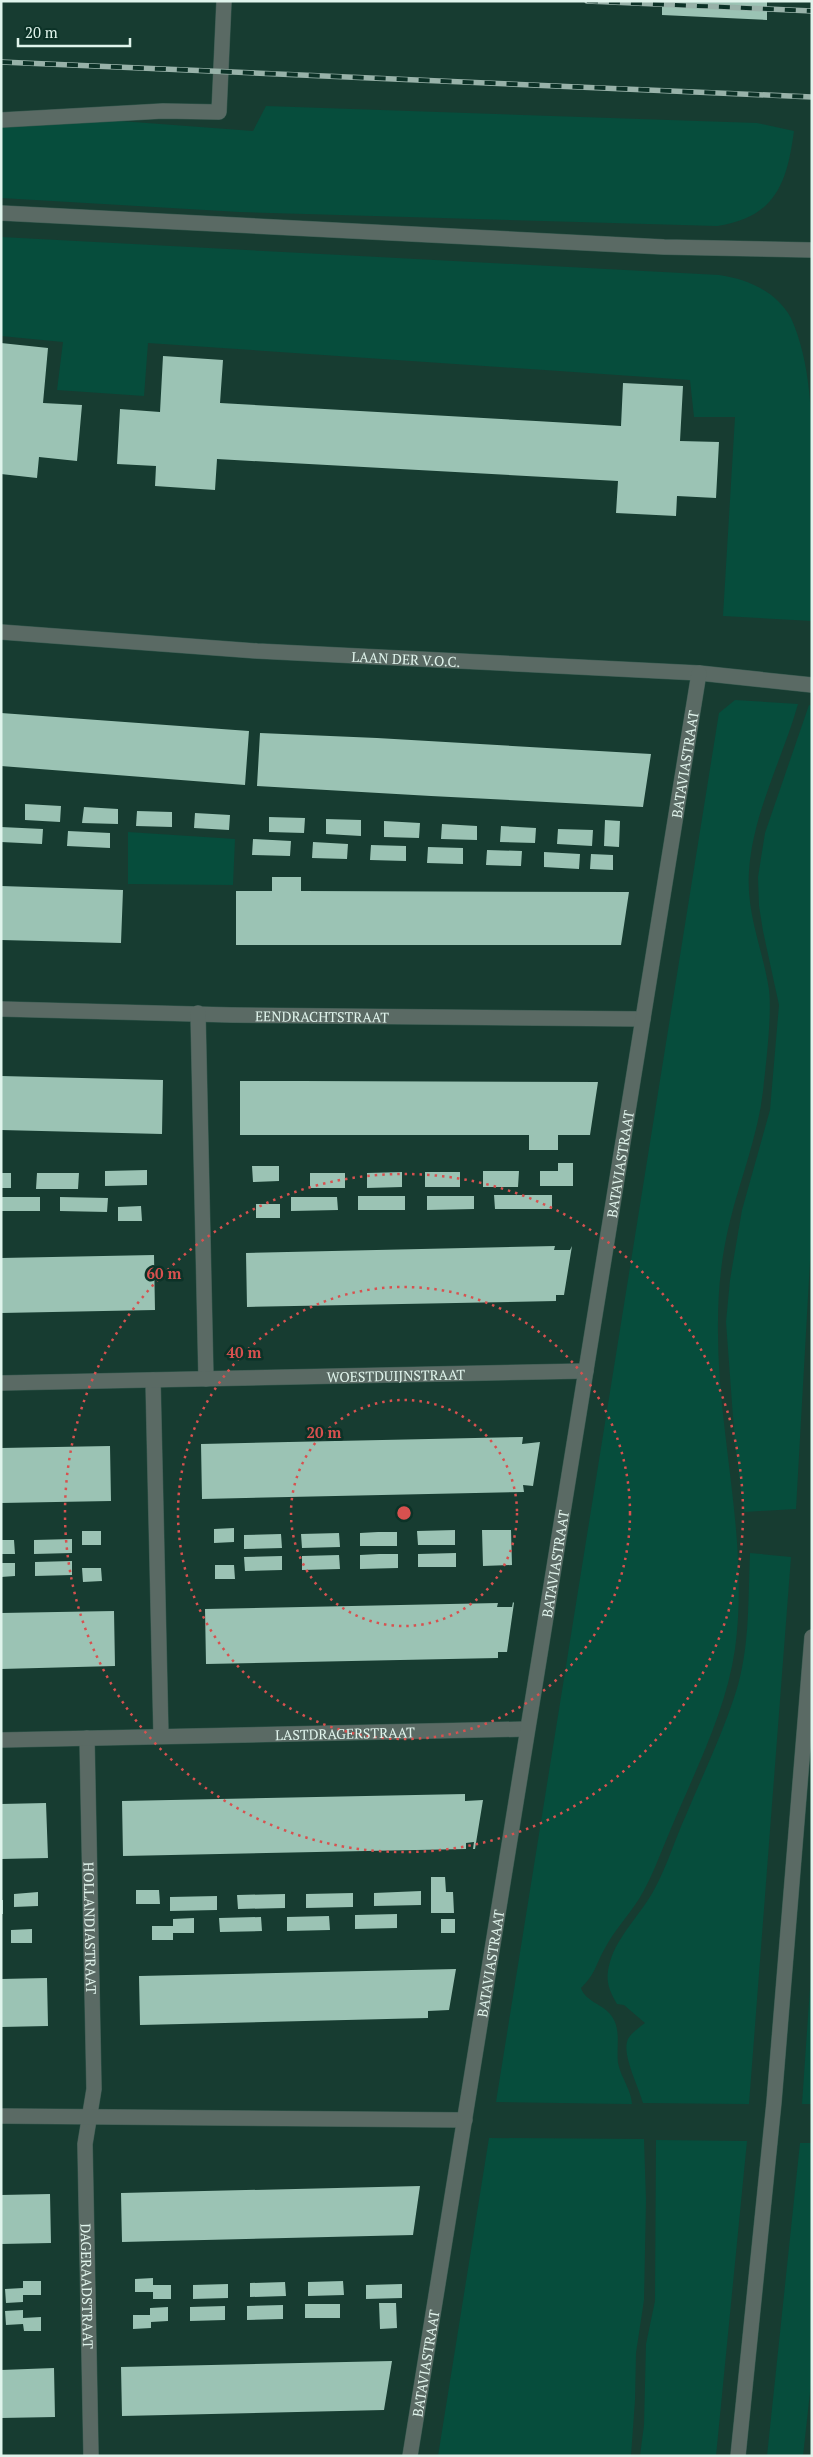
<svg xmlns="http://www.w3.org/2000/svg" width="813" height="2457" font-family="'PT Serif',serif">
  <rect width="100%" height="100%" fill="#173c31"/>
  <path fill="#064d3c" d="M266,106l491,17 37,8c-7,52 -18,86 -77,95l-478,-14 -238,-14v-86l252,19z
    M1,237l718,38c28,4 57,16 72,43 22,49 21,109 21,163 0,47 0,93 0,140l-89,-5 12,-199h-41l-4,-37 -542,-37 -4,53 -87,-6 6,-48 -62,-6z
    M735,700l63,4c-16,56 -45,109 -49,167 -3,44 14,78 20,119 3,25 -3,74 -6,101 -5,44 -22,86 -33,130 -8,32 -12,66 -12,100 -2,109 32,218 17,328 -9,63 -41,124 -65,182 -10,23 -18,47 -31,68 -11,17 -25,32 -34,49 -10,18 -9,25 -24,40 4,13 21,16 29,26 12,14 6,32 8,49 3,15 13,26 14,41l-136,-2 222,-1383 1,-6z
    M809,705l3,1v520l-16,283 -52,3 -9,-68 -9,-122 4,-42 12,-70 28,-100 9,-105 -16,-74 -4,-25 -1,-29 7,-44z
    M128,832l107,7 -2,46 -105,-1z
    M750,1553l41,4 -42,547 -106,-1c-4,-16 -22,-49 -15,-64 3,-6 12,-12 17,-16l-21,-18 -7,-1c-9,-15 -12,-25 -7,-42 7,-26 33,-50 45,-74 13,-24 20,-49 31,-73 18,-43 39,-86 52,-130 12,-43 10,-88 12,-132z
    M812,1959v145h-10z
    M489,2138l155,1 2,61 -2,100 -8,53 -1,47 -4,56h-193z
    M656,2140l91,1 -31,315h-76l4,-31 2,-81 9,-43z
    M800,2143h12v231l-9,82h-36z"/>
  <path fill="#9bc3b4" d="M662,1h105v19l-105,-5z
    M1,343l47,5 -5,55 39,2 -5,56 -38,-4 -2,21 -36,-4z
    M163,356l60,4 -3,43 316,18 85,5 2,-43 60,3 -3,55 39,1 -3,56 -39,-2 -1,20 -60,-3 2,-32 -401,-22 -2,31 -60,-4 1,-20 -39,-2 3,-55 40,3z
    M1,713l248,18 -4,54 -244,-19z
    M260,733l117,5 274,16 -8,53 -212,-11 -174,-10z
    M25,804l36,2 -1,16 -35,-2z
    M84,807l34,2v15l-36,-1z
    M137,811l35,1v15l-36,-1z
    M195,813l35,2 -1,15 -35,-2z
    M269,817l36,1 -1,15 -35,-1z
    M326,819l35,1v16l-35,-2z
    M605,820l15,1 -1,26 -15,-1z
    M384,821l36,2 -1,15 -35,-1z
    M442,824l35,2v14l-36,-1z
    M501,826l35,2 -1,15 -35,-1z
    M1,827l42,2 -1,15 -41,-2z
    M558,829l35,1 -1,16 -35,-2z
    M68,831l42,2v15l-43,-2z
    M253,839l38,2 -1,15 -38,-1z
    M313,842l35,2 -1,15 -35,-1z
    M371,845l35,1v15l-36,-1z
    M428,847l35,1v16l-36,-1z
    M487,850l35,1 -1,15 -35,-1z
    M544,852l36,2 -1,15 -35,-2z
    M591,854l22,1v15l-23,-1z
    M272,877h29v14l328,1 -8,53h-385v-54h36z
    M1,886l122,4 -2,53 -120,-3z
    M1,1076l162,4 -1,54 -161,-4z
    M240,1081h59l299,1 -8,53h-32v15h-29v-15h-289z
    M558,1163h15v23h-33v-15h18z
    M252,1166h27v15l-26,1z
    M147,1170v15l-42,1v-15z
    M483,1171h36l-1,16h-35z
    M402,1172v15l-35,1v-15z
    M425,1172h35v15h-35z
    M1,1173h10v15h-10z
    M37,1173h42l-1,16h-42z
    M310,1173h35v15h-35z
    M494,1195h58v14h-57z
    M358,1196h47v14h-47z
    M427,1196h47v13l-47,1z
    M1,1197h39v14h-39z
    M60,1197l48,1 -1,14 -47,-1z
    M291,1197h46l1,13 -47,1z
    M256,1204h24v14h-24z
    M141,1206l1,15h-24v-14z
    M555,1246l-1,4h16l2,-4 -8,49h-8v6l-309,6 -1,-54z
    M154,1255l1,55 -154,3v-55z
    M523,1437l-1,7 18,-2 -7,44 -10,-1 1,7 -322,7 -1,-55z
    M110,1446l1,55 -110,2v-55z
    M234,1528v14l-20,1v-14z
    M455,1530v15h-37l-1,-14z
    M482,1530h29l1,35 -29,1z
    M82,1531h19v14h-19z
    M378,1532h19v14h-37v-13z
    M339,1533l1,14 -38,1 -1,-14z
    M281,1534l1,14 -38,1v-14z
    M72,1539v14l-38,1v-14z
    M1,1540h13l1,14h-14z
    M456,1553v14h-38v-13z
    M379,1554h19v14l-38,1v-14z
    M339,1555l1,14 -38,1v-14z
    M282,1556v14l-37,1 -1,-14z
    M72,1561v14l-37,1v-14z
    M1,1563h14v13l-14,1z
    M215,1565h19l1,14h-20z
    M82,1568h19l1,13 -19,1z
    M513,1602l1,1 -7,49h-9v6l-292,6 -1,-55 293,-6 -1,4h15z
    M114,1611l1,55 -114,3v-56z
    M465,1794v7l18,-1 -8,49h-2l1,-7 -8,1v6l-343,7 -1,-55z
    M46,1803l2,55 -47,1v-55z
    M431,1877h14l1,15h7l1,21h-23z
    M136,1890h23l1,14h-24z
    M421,1891v14l-47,1v-13z
    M38,1892v14l-24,1v-13z
    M353,1893v14l-47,1v-14z
    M285,1894v14l-47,1 -1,-14z
    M217,1896v14l-47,1v-14z
    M1,1900h2v14h-2z
    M397,1914v14l-42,1v-14z
    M329,1916l1,14 -43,1v-14z
    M261,1917l1,14 -42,1 -1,-14z
    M194,1918v15h-21v7h-21v-14h21v-7z
    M441,1919h14v14h-14z
    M32,1929v14h-21v-13z
    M456,1969l-7,41 -21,1v7l-288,7 -1,-49z
    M47,1978l1,48 -47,1v-48z
    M420,2186l-7,49 -291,7 -1,-49z
    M50,2194l1,49 -50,1v-49z
    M153,2278v7h18v14h-18v-7h-18v-13z
    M23,2281h18v14h-18v7l-17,1 -1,-14 18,-1z
    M343,2281l1,14 -36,1v-14z
    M285,2282l1,14 -36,1v-14z
    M228,2284v14l-35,1v-14z
    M402,2284v14l-36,1v-14z
    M379,2303h17l1,25 -17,1z
    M305,2304h35v14h-35z
    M283,2305v14l-36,1v-14z
    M225,2306v14l-35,1v-14z
    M168,2307v14l-17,1v6l-18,1v-14h17v-7z
    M23,2310v8l18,-1v14h-17l-1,-7 -17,1 -1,-14z
    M392,2361l-8,49 -262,6 -1,-49z
    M54,2368l1,49 -54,1v-48z"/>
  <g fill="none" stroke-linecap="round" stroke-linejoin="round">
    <defs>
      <path id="lane" d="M1,120l162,-9 56,1 5,-111
        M1,213l663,34 148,3
        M738,2456l36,-354 38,-465"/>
      <g id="street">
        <path id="s1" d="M1,632l256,19 442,22 113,12"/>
        <path id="s2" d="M1,1009l231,6 411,4"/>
        <path d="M198,1013l8,366"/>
        <path d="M153,1380l8,356"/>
        <path id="s3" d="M1,1383l585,-12"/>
        <path id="s4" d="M87,1738l7,351 -9,55 6,312"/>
        <path id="s5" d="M1,1740l526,-11"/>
        <path d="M1,2116l464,4"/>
        <path id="s6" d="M410,2456l289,-1783"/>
      </g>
    </defs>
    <use href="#lane" stroke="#37594f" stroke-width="16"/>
    <use href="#street" stroke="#37594f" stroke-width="16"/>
    <use href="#lane" stroke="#5a6a64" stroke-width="15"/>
    <use href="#street" stroke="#5a6a64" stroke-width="15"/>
    <defs>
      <path id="rail" d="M587,1l225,10
        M1,62l811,35"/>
    </defs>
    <use href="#rail" stroke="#98b2a9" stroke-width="5.5"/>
    <use href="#rail" stroke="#0c3227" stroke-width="4" stroke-dasharray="11" stroke-linecap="butt"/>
  </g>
  <g fill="none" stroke="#d8514f" stroke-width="2.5" stroke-dasharray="2.5 5">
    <circle cx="404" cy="1513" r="113"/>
    <circle cx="404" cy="1513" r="226"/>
    <circle cx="404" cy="1513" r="339"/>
  </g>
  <g text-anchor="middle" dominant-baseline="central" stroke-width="5" stroke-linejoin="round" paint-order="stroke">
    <g font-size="14" fill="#e0f4ec" stroke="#0c3227">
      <text stroke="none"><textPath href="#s1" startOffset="406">LAAN DER V.O.C.</textPath></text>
      <text stroke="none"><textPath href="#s6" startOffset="1714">BATAVIASTRAAT</textPath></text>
      <text stroke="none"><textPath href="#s2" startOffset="321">EENDRACHTSTRAAT</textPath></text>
      <text stroke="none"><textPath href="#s6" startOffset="1309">BATAVIASTRAAT</textPath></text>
      <text stroke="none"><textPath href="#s3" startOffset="395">WOESTDUIJNSTRAAT</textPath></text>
      <text stroke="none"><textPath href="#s6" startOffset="904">BATAVIASTRAAT</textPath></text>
      <text stroke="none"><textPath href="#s5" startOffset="344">LASTDRAGERSTRAAT</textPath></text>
      <text stroke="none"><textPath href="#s4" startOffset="190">HOLLANDIASTRAAT</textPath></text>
      <text stroke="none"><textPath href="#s6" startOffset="499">BATAVIASTRAAT</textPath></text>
      <text stroke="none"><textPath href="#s4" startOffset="549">DAGERAADSTRAAT</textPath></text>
      <text stroke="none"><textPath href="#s6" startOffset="94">BATAVIASTRAAT</textPath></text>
    </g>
  </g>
  <circle cx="404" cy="1513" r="8" fill="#d8514f" stroke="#0c3227" stroke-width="2.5"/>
  <g font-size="15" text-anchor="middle" font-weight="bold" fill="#d8514f" stroke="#0c3227" stroke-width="5" stroke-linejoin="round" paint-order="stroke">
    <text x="164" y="1279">60 m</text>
    <text x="244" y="1358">40 m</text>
    <text x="324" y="1438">20 m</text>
  </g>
  <rect width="813" height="2457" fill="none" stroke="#e0f4ec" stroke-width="5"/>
  <path d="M18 38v8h112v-8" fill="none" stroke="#e0f4ec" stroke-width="2.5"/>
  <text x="25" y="38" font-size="15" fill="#e0f4ec" stroke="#0c3227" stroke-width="4" paint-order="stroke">20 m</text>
</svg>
